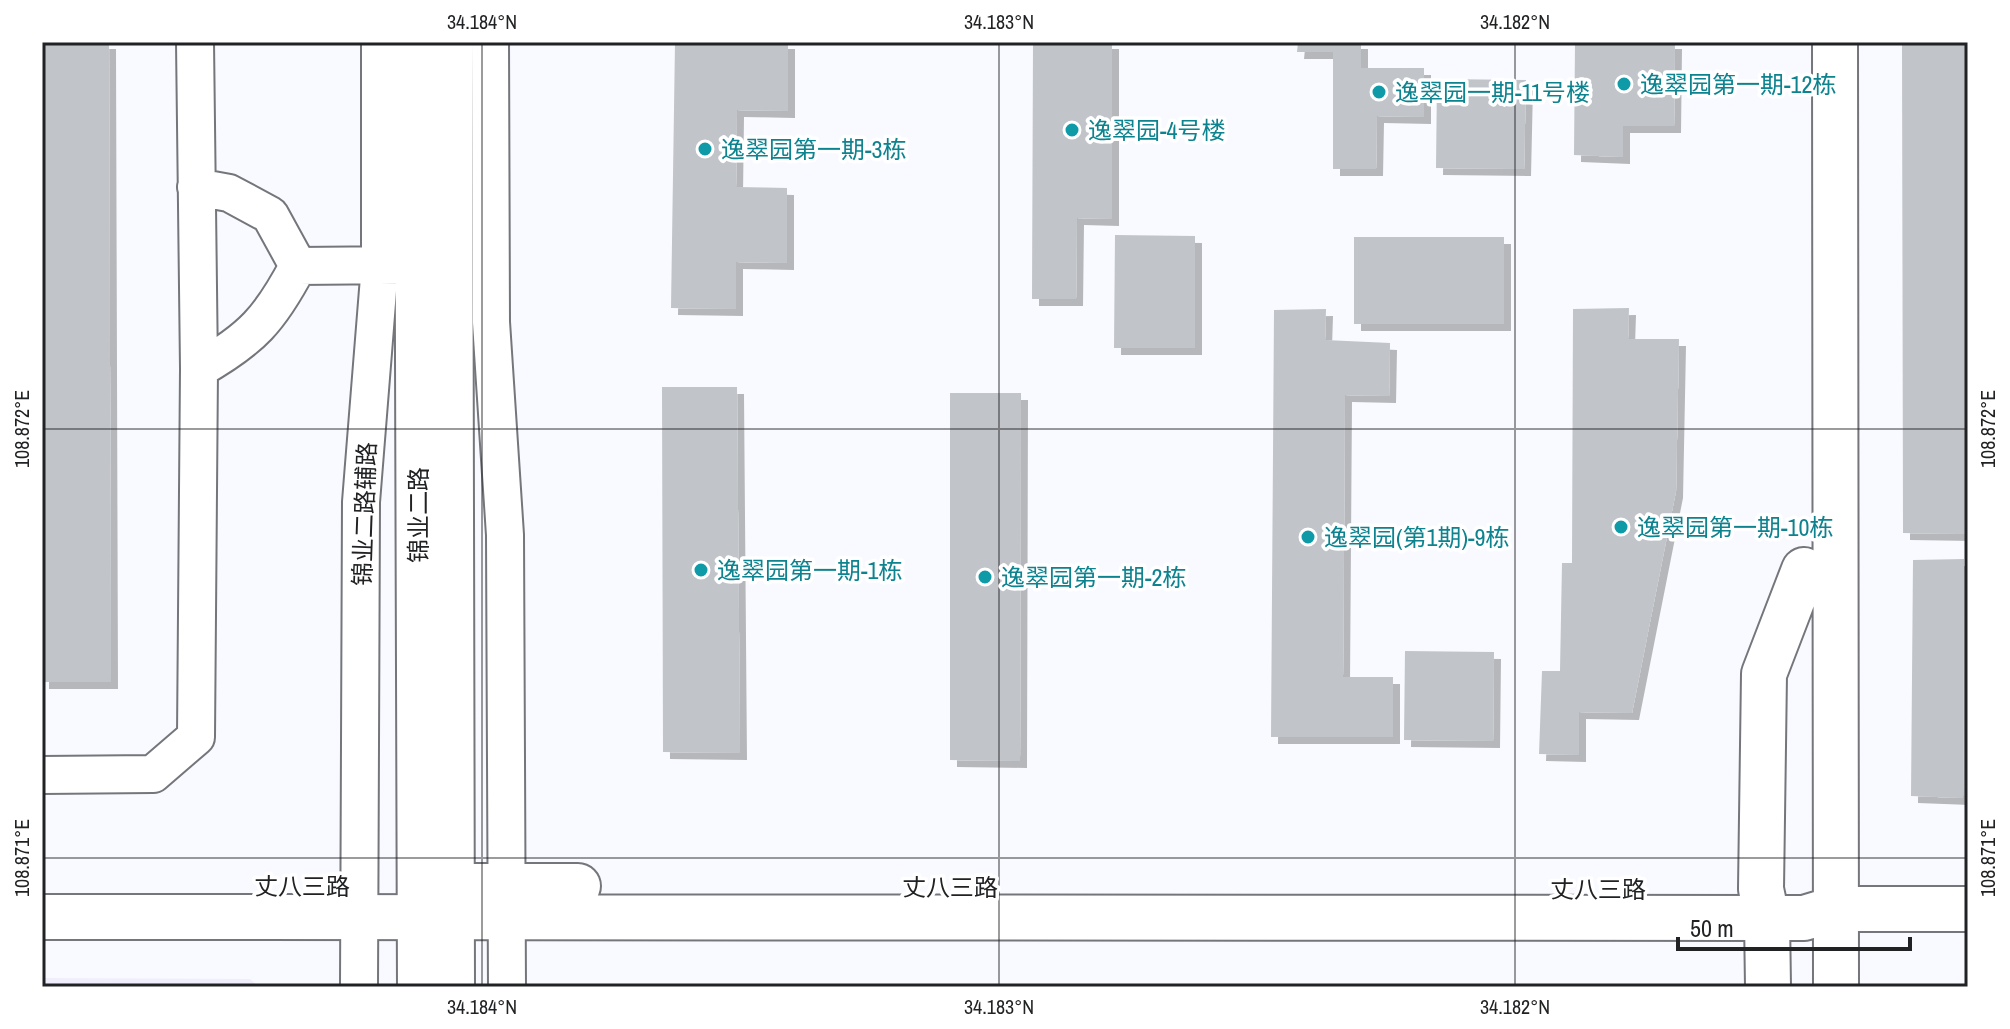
<svg xmlns="http://www.w3.org/2000/svg" width="2010" height="1029" font-family="'Archivo Narrow','Noto Sans SC',sans-serif">
  <defs>
    <filter id="shadow"><feDropShadow dx="7" dy="7" stdDeviation="0" flood-color="#0004"/></filter>
  </defs>
  <rect width="100%" height="100%" fill="#f8faff"/>
  <path fill="#f0eefc" d="M42,978l208,1 9,8h-217z"/>
  <path fill="#c1c4c9" filter="url(#shadow)" d="M42,42h67l2,640h-69z
    M675,42h113v69l-51,-1 -1,77 51,1v75l-51,-1v47l-65,-1z
    M1033,42h79v177l-35,-1 -1,81h-44z
    M1298,42h63v26h63v49l-47,-1 -1,53h-43v-117h-36z
    M1575,42h100l-1,84h-51v31l-49,-2z
    M1902,42h63l1,492 -63,-1z
    M1437,79l89,1 -2,89 -88,-1z
    M1115,235l80,1v112h-81z
    M1354,237h150v87h-150z
    M1629,308l-1,31h51l-3,152 -44,222 -53,-1v43l-40,-1 3,-83h18l2,-108h10l1,-254z
    M1326,309l-1,31 65,3 -1,53 -44,-1 -2,282h50v60h-122l3,-427z
    M662,387h75l3,366 -77,-1z
    M950,393h71l-1,368 -70,-1z
    M1964,559l-1,239 -52,-2 2,-236z
    M1405,651l89,1 -1,89 -89,-1z"/>
  <g fill="none" stroke-linecap="round" stroke-linejoin="round">
    <defs>
      <path id="minor" d="M490,42l1,280 14,213 2,452
        M196,187l33,6 41,22 28,51
        M298,266l107,-1
        M199,369c53,-30 71,-50 99,-103
        M42,775l111,-1 43,-37 3,-368 -4,-327
        M359,987l2,-485 19,-237v-223"/>
      <path id="tertiary" d="M1835,42l1,945
        M443,886h135
        M42,917l1762,1 30,-9h134
        M1768,987l-1,-69 -6,-29 3,-215 40,-104"/>
      <path id="secondary" d="M417,42l3,945
        M450,42l2,945"/>
    </defs>
    <use href="#minor" stroke="#74767b" stroke-width="40"/>
    <use href="#tertiary" stroke="#74767b" stroke-width="48"/>
    <use href="#secondary" stroke="#74767b" stroke-width="48"/>
    <use href="#minor" stroke="#fff" stroke-width="36"/>
    <use href="#tertiary" stroke="#fff" stroke-width="44"/>
    <use href="#secondary" stroke="#fff" stroke-width="44"/>
  </g>
  <path fill="none" stroke="#212224" stroke-width="2" stroke-opacity="0.45" d="M482,42v945M999,42v945M1515,42v945M42,429h1926M42,858h1926"/>
  <g fill="#0f9aa8" stroke="#fff" stroke-width="3">
    <circle cx="1624" cy="84" r="8"/>
    <circle cx="1379" cy="92" r="8"/>
    <circle cx="1072" cy="130" r="8"/>
    <circle cx="705" cy="149" r="8"/>
    <circle cx="1621" cy="527" r="8"/>
    <circle cx="1308" cy="537" r="8"/>
    <circle cx="701" cy="570" r="8"/>
    <circle cx="985" cy="577" r="8"/>
  </g>
  <g text-anchor="middle" dominant-baseline="central" stroke-width="7" stroke-linejoin="round" paint-order="stroke">
    <g font-size="24" fill="#0d838f" stroke="#fff" text-anchor="start">
      <text x="1640" y="84">逸翠园第一期-12栋</text>
      <text x="1395" y="92">逸翠园一期-11号楼</text>
      <text x="1088" y="130">逸翠园-4号楼</text>
      <text x="721" y="149">逸翠园第一期-3栋</text>
      <text x="1637" y="527">逸翠园第一期-10栋</text>
      <text x="1324" y="537">逸翠园(第1期)-9栋</text>
      <text x="717" y="570">逸翠园第一期-1栋</text>
      <text x="1001" y="577">逸翠园第一期-2栋</text>
    </g>
    <g font-size="24" fill="#212224" stroke="#fff">
      <text transform="translate(364 514) rotate(-88)">锦业二路辅路</text>
      <text transform="translate(418 515) rotate(-90)">锦业二路</text>
      <text x="302" y="886">丈八三路</text>
      <text x="950" y="887">丈八三路</text>
      <text x="1598" y="889">丈八三路</text>
    </g>
  </g>
  <rect width="2010" height="1029" fill="none" stroke="#ffffff" stroke-width="88"/>
  <path d="M1678 937v12h232v-12" fill="none" stroke="#212224" stroke-width="4"/>
  <text x="1690" y="937" font-size="24" fill="#212224" stroke="#ffffff" stroke-width="6" paint-order="stroke">50 m</text>
  <rect x="44" y="44" width="1922" height="941" fill="none" stroke="#212224" stroke-width="3"/>
  <g font-size="20" text-anchor="middle" fill="#212224">
    <text x="482" y="29">34.184°N</text>
    <text x="999" y="29">34.183°N</text>
    <text x="1515" y="29">34.182°N</text>
    <text transform="translate(1988 429) rotate(-90)" y="7">108.872°E</text>
    <text transform="translate(22 429) rotate(-90)" y="7">108.872°E</text>
    <text transform="translate(1988 858) rotate(-90)" y="7">108.871°E</text>
    <text transform="translate(22 858) rotate(-90)" y="7">108.871°E</text>
    <text x="482" y="1014">34.184°N</text>
    <text x="999" y="1014">34.183°N</text>
    <text x="1515" y="1014">34.182°N</text>
  </g>
</svg>
